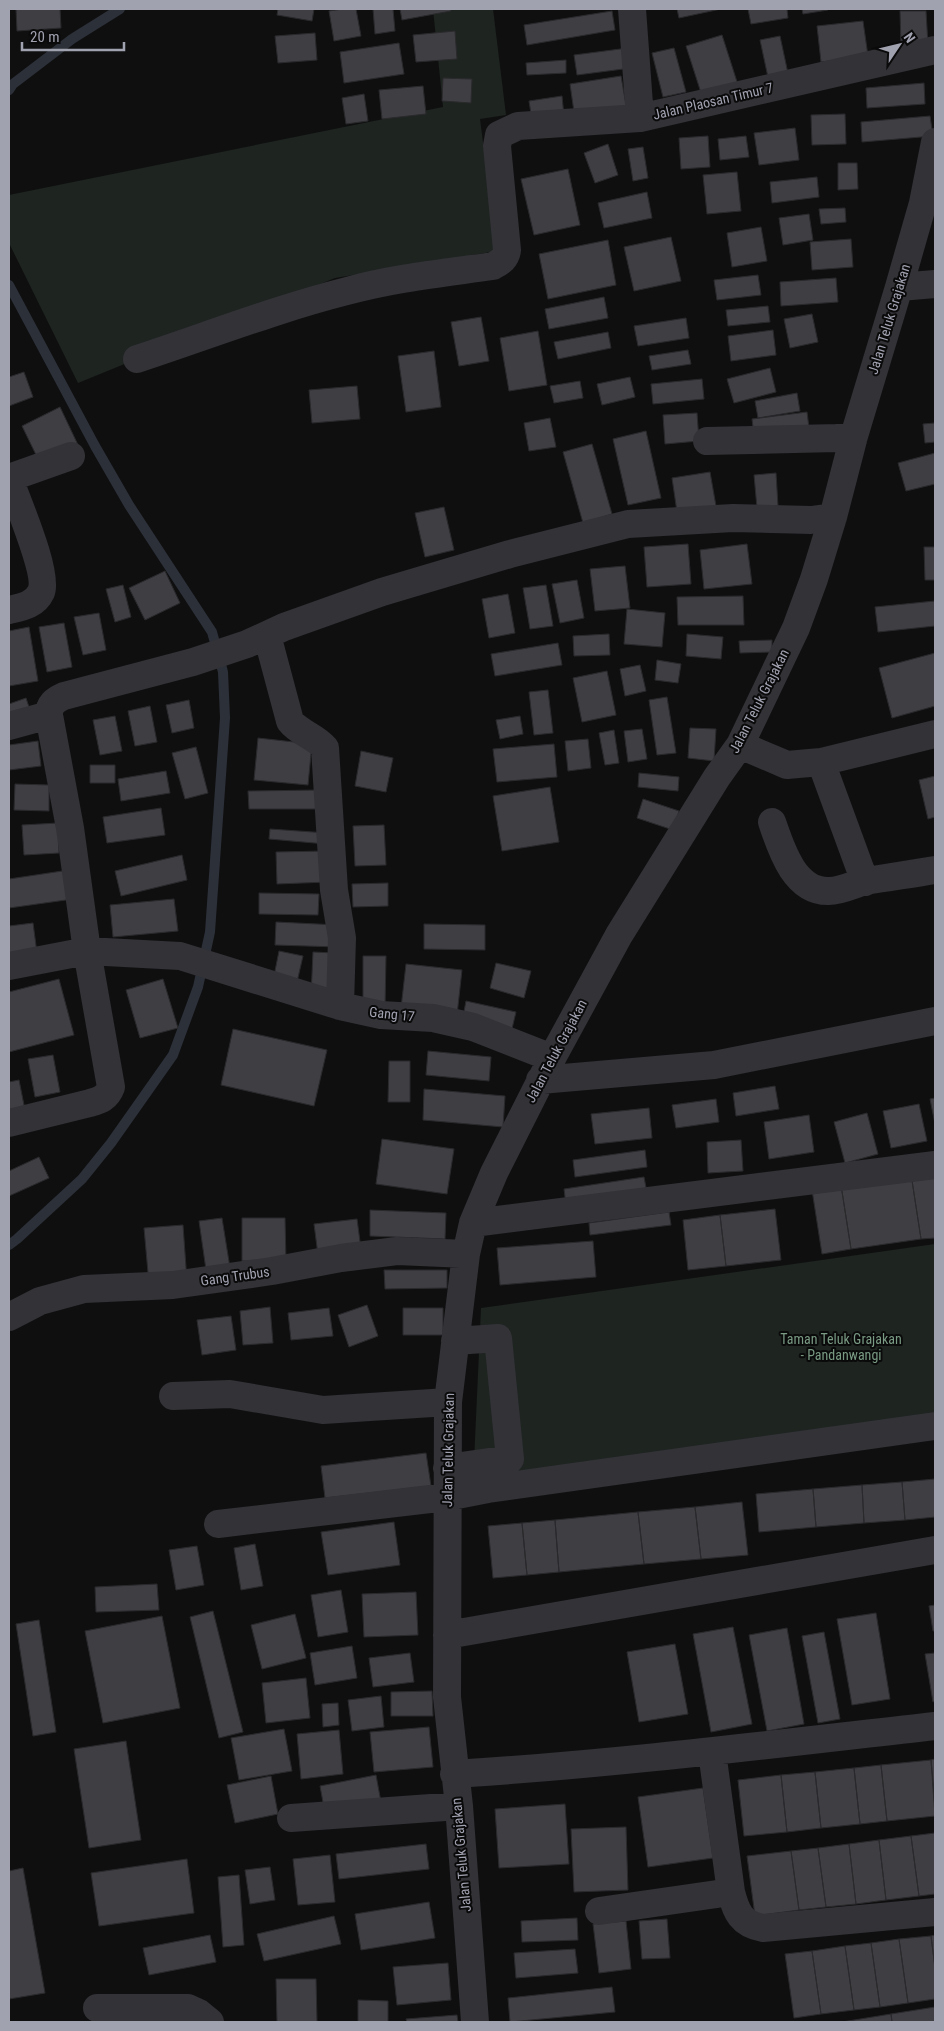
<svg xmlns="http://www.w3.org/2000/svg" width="944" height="2031" font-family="'Roboto Condensed',sans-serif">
  <rect width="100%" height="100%" fill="#0f0f10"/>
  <path fill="#1e2420" d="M433,9h60l13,106 -26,4 17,132 -162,27 -257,105 -69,-140v-48l434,-88z
    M935,1244v180l-462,60 8,-176z"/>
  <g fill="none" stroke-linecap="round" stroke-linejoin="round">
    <path stroke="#2c3039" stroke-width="10" d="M9,90l4,-6 59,-45 48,-30
      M9,285l86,161 34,59 83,127 11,40 2,46 -15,214 -12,55 -25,68 -62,88 -29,36 -65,60 -8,6"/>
  </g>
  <path fill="#3e3e43" stroke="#2a292c" d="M16,9h44l1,19 -44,3z
    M278,9h36l-2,12 -35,-6z
    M343,9h13l5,27 -27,5 -5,-30z
    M373,9h20l2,22 -20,3z
    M400,9h51v2l-49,9z
    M677,9h44l-42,9z
    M748,9h39l1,9 -37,6z
    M802,9h25l1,1 -25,4z
    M612,11l3,19 -88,15 -3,-20z
    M900,11h26l2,34 -27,1z
    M863,21l5,35 -47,6 -4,-36z
    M455,31l2,28 -41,3 -3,-27z
    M315,33l2,27 -39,3 -3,-27z
    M722,35l17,53 -36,11 -17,-53z
    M780,36l9,42 -20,4 -9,-42z
    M399,43l5,31 -60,9 -4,-31z
    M628,48l3,20 -54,7 -3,-20z
    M674,48l12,44 -23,5 -11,-44z
    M566,60v13l-39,2 -1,-12z
    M621,76l6,35 -52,8 -5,-35z
    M443,78l29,1 -1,24 -29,-2z
    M924,83l1,21 -58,4 -1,-20z
    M423,86l3,28 -44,5 -3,-29z
    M364,94l4,27 -22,3 -4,-26z
    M562,96l2,20 -32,4 -3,-19z
    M845,114l1,30 -34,1 -1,-30z
    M930,116l3,20 -71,6 -1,-20z
    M795,128l4,32 -40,5 -5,-32z
    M708,136l2,31 -29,2 -2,-31z
    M746,136l3,21 -29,3 -2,-21z
    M608,144l10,31 -23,8 -11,-30z
    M643,147l5,31 -15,3 -5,-32z
    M838,163h19l1,26 -20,1z
    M568,169l12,56 -46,10 -13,-56z
    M737,172l4,39 -34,3 -4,-39z
    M817,177l2,20 -47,6 -2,-21z
    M647,192l5,26 -48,10 -6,-25z
    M845,208l1,14 -25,2 -2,-15z
    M809,214l4,26 -30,5 -4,-27z
    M761,227l6,34 -35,6 -5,-34z
    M671,237l10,44 -47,10 -10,-44z
    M851,239l2,28 -41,3 -2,-28z
    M608,240l8,45 -68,14 -9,-45z
    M758,275l3,20 -44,5 -3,-20z
    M836,278l2,24 -57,4 -1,-24z
    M604,297l4,21 -59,11 -4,-20z
    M768,306l2,16 -42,4 -2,-16z
    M812,314l6,28 -28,6 -6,-29z
    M481,317l8,44 -30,5 -8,-44z
    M686,318l3,20 -51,8 -4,-20z
    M773,330l3,25 -45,6 -3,-25z
    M538,331l9,54 -38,6 -9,-53z
    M608,332l3,16 -53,11 -4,-17z
    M688,350l3,14 -39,6 -3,-14z
    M434,351l7,56 -35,5 -8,-56z
    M770,368l6,24 -42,11 -7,-24z
    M24,372l9,25 -24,9v-29z
    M630,377l5,20 -33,8 -5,-21z
    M702,379l2,20 -51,5 -2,-20z
    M580,381l3,17 -29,5 -4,-17z
    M357,386l3,33 -48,4 -3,-33z
    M797,393l3,18 -42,7 -3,-17z
    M60,407l19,40 -38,18 -19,-39z
    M807,412l2,16 -55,7 -2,-16z
    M697,413l2,28 -34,3 -2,-29z
    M550,418l6,29 -27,4 -5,-28z
    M935,423v19l-10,1 -2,-19z
    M646,431l15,67 -33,7 -15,-66z
    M592,444l20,70 -29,9 -20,-71z
    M935,453v31l-29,7 -8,-28z
    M710,472l6,34 -39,6 -5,-34z
    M776,473l2,33 -21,2 -3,-33z
    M444,507l10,43 -29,7 -10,-44z
    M688,544l3,40 -44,3 -3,-40z
    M747,544l5,40 -48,5 -4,-39z
    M924,547h11v33h-10z
    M625,566l5,42 -35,3 -5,-42z
    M165,571l15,32 -35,17 -16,-32z
    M577,580l7,38 -24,5 -8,-39z
    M123,585l8,32 -16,5 -9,-33z
    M546,585l7,41 -23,3 -7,-41z
    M508,594l7,39 -26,5 -7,-39z
    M743,596l1,29h-66l-1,-28z
    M935,601v25l-57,6 -3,-25z
    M627,609l38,4 -3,34 -38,-3z
    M99,613l7,37 -23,5 -9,-38z
    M64,623l8,44 -25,5 -8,-45z
    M29,627l9,54 -29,5v-55z
    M609,634l1,21 -36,1 -1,-20z
    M687,634l36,3 -2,22 -35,-3z
    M772,640v12l-32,1 -1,-12z
    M558,643l4,22 -67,11 -4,-22z
    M935,653v53l-43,12 -13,-50z
    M657,660l24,4 -3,19 -23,-3z
    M640,665l6,26 -21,5 -5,-27z
    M607,671l9,44 -34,7 -9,-44z
    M548,690l5,43 -19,2 -5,-43z
    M667,697l9,56 -19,2 -8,-55z
    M26,698l5,15 -22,8v-17z
    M189,700l5,28 -22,5 -6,-28z
    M150,706l7,36 -22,4 -7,-35z
    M115,716l7,35 -22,4 -7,-35z
    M520,716l3,18 -23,5 -4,-19z
    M690,728l26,1 -2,32 -26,-3z
    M642,729l5,30 -19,3 -4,-31z
    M614,730l5,33 -14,2 -6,-32z
    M258,738l54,6 -4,41 -54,-5z
    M588,739l3,29 -23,3 -3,-30z
    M38,741l3,25 -32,4v-25z
    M554,744l3,33 -60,5 -4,-33z
    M196,747l12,46 -23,6 -13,-46z
    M361,751l32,7 -7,34 -31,-6z
    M90,765h25v18h-25z
    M166,771l4,22 -49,8 -3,-22z
    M639,773l40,4 -1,14 -40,-4z
    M935,776v41l-7,2 -9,-39z
    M15,784l34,1v26l-35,-1z
    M550,787l9,55 -57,9 -9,-55z
    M319,790v19h-70l-1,-18z
    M643,799l36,12 -6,19 -36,-12z
    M161,808l4,27 -58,8 -4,-26z
    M58,823l1,30 -35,2 -2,-30z
    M384,825l2,40 -31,1 -2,-40z
    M270,829l57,4 -1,11 -57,-5z
    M326,851l2,31 -51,2 -1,-32z
    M182,855l5,25 -66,16 -6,-25z
    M69,870l4,29 -64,9v-29z
    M388,883v23l-35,1 -1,-23z
    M259,893l60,1 -1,21 -59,-1z
    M174,899l4,32 -65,6 -3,-32z
    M276,922l62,3v22l-63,-2z
    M33,923l4,30 -28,4v-31z
    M424,924l61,1v25l-61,-1z
    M279,951l24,5 -6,26 -23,-6z
    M313,952l22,1 -2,44 -22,-1z
    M363,956h23l-1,52h-22z
    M496,963l35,8 -7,27 -34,-10z
    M406,964l56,6 -5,45 -56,-7z
    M59,979l15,56 -65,17v-60z
    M163,979l15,49 -38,10 -14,-48z
    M466,1001l50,11 -5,21 -49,-11z
    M233,1029l94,21 -13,56 -93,-21z
    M428,1051l63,6 -2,24 -63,-6z
    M53,1055l7,37 -25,5 -7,-38z
    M389,1061h21v41h-22z
    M19,1080l6,30 -16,3v-31z
    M775,1086l4,23 -43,7 -3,-23z
    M424,1089l81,7 -2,31 -80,-7z
    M935,1098v26l-5,-25z
    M716,1099l3,23 -43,6 -4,-23z
    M919,1104l8,37 -36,7 -8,-37z
    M649,1108l3,30 -57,6 -4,-30z
    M867,1113l11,41 -33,9 -11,-41z
    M809,1115l5,37 -45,7 -5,-37z
    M382,1139l72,10 -7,45 -71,-10z
    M741,1140l2,31 -35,2 -1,-31z
    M645,1150l2,17 -72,10 -2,-17z
    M39,1157l10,21 -40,18v-25z
    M935,1173v65l-14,1 -10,-65z
    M911,1174l10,65 -70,10 -10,-64z
    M644,1177l3,16 -81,12 -2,-16z
    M841,1185l10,64 -29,5 -10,-64z
    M775,1209l6,51 -55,6 -6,-51z
    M370,1210l76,3 -1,26 -75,-3z
    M669,1212l2,13 -81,10 -1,-12z
    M720,1215l6,51 -38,4 -5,-50z
    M222,1218l9,56 -24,3 -8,-56z
    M242,1218h43l1,44 -44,-1z
    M357,1219l4,30 -43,6 -4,-31z
    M183,1225l4,56 -38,3 -5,-56z
    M593,1241l3,36 -96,8 -3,-37z
    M384,1270h63v18l-62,1z
    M367,1305l11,31 -29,11 -11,-32z
    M270,1307l3,36 -30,2 -3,-34z
    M329,1308l4,28 -42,4 -3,-27z
    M403,1308h40v27h-40z
    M231,1316l5,34 -34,5 -5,-35z
    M426,1453l5,33 -106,12 -4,-32z
    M935,1479v38l-30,3 -3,-38z
    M902,1482l3,38 -41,3 -2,-38z
    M862,1485l2,38 -48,4 -3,-38z
    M813,1489l3,38 -57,5 -3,-38z
    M742,1502l6,53 -47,4 -6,-52z
    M695,1507l6,52 -57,5 -6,-52z
    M638,1512l6,52 -85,8 -4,-52z
    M555,1520l4,52 -32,3 -5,-52z
    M394,1522l6,43 -72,10 -7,-43z
    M522,1523l5,52 -34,3 -5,-52z
    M255,1544l8,42 -22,4 -7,-42z
    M197,1546l7,39 -28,5 -7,-40z
    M157,1584l2,26 -63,2 -1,-25z
    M341,1590l7,42 -30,5 -7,-42z
    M416,1592l2,43 -54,2 -2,-43z
    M935,1605v26h-2l-4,-25z
    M213,1611l30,121 -24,6 -29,-121z
    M876,1613l14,86 -38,6 -15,-86z
    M295,1614l11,44 -44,11 -11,-44z
    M162,1616l18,92 -77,15 -18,-92z
    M39,1620l17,112 -23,4 -17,-112z
    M733,1627l19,97 -41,8 -18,-98z
    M787,1628l17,96 -37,7 -18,-96z
    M824,1632l16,87 -22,4 -16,-87z
    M675,1644l13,70 -49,8 -12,-70z
    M352,1646l5,32 -42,7 -5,-32z
    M410,1653l4,29 -41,5 -4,-29z
    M935,1653v48l-2,1 -8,-48z
    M306,1678l4,40 -44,5 -4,-40z
    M432,1691l1,25h-42v-24z
    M381,1696l3,31 -32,4 -4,-31z
    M338,1703l1,22 -16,2 -1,-23z
    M429,1727l4,40 -59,5 -4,-40z
    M284,1729l8,42 -53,9 -8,-42z
    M339,1730l4,44 -42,5 -4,-45z
    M126,1741l15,99 -52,8 -15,-99z
    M935,1759v42l-4,-41z
    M931,1760l4,56 -48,5 -6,-56z
    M881,1765l6,56 -27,3 -6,-56z
    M854,1768l6,56 -39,4 -6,-56z
    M815,1772l6,56 -34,4 -6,-57z
    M376,1775l5,27 -56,11 -5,-27z
    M781,1775l6,57 -43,4 -6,-56z
    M271,1776l7,38 -43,9 -8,-38z
    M703,1788l10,70 -65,9 -10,-70z
    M565,1804l4,60 -70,4 -4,-59z
    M626,1827l2,63 -54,2 -3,-63z
    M935,1833v61l-16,2 -8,-60z
    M911,1836l8,60 -33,4 -7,-60z
    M879,1840l7,60 -30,4 -7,-60z
    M426,1844l3,25 -90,10 -3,-25z
    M849,1844l7,60 -30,3 -8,-59z
    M818,1848l8,59 -27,3 -8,-59z
    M791,1851l8,59 -44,6 -8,-60z
    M330,1855l5,47 -37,3 -5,-46z
    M187,1859l7,54 -95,13 -8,-53z
    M270,1867l5,33 -25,4 -5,-34z
    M23,1868l22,125 -36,6v-128z
    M239,1875l5,70 -21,2 -5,-70z
    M429,1902l6,36 -74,12 -6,-36z
    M334,1916l7,28 -77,17 -7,-27z
    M577,1918l1,22 -56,2 -1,-21z
    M667,1919l3,39 -28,1 -3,-38z
    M626,1921l5,48 -32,4 -6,-49z
    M210,1935l6,27 -67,13 -6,-27z
    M935,1935v33l-4,-32z
    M931,1936l4,32v31l-27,4 -9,-64z
    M899,1939l9,64 -28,4 -9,-64z
    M871,1943l9,64 -26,3 -9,-64z
    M845,1946l9,64 -33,4 -9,-63z
    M575,1949l3,24 -62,5 -2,-25z
    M812,1951l9,63 -27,4 -9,-64z
    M448,1963l3,37 -54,5 -4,-38z
    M276,1979h40l1,43h-40z
    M612,1987l3,25 -105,10 -2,-24z
    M358,2000l30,1v21h-30z
    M935,2007v15h-43l-1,-8z
    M891,2014l1,8h-50z
    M457,2015l1,7h-51l-1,-3z"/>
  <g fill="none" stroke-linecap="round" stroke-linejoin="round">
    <path stroke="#323237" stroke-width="28" d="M632,9l8,109
      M899,287l36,-3
      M137,359c70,-23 139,-50 210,-68 47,-13 97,-18 146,-25 7,-4 13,-7 14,-16l-10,-104 2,-11 19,-9 122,-8 295,-68
      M707,441l130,-3 17,-2
      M9,478c7,21 40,96 32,114 -6,13 -19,15 -32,18
      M9,478l62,-22
      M267,635l23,86c9,12 25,15 35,27l9,142 8,48 -2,68
      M9,726l40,-11
      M740,745l47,20 34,-3 114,-28
      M821,762l44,120
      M772,822c9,26 22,70 57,69 13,0 25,-7 37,-10 23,-4 46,-7 69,-11
      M9,966l78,-15 93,5 160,50 41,9 52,3 40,9 79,31
      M540,1080l174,-15 221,-44
      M9,1123l81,-20c10,-3 17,-5 21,-16l-24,-136 -17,-123 -21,-113c0,-11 6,-15 15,-19l129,-34 54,-18 37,-17 98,-35 128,-38 118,-30 105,-6 78,2 22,-3
      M473,1223l462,-58
      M9,1317l31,-16 44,-12 89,-4 99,-14 69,-13 56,-7 69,3
      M173,1396l57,-2 93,16 125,-8
      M447,1468l63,-9 -12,-121 -43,3
      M218,1524l229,-27 41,-8 447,-63
      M447,1635l488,-85
      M712,1752l19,140c5,20 10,32 32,36l172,-16
      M454,1774c161,-10 321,-30 481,-48
      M291,1818l168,-12
      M599,1911l132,-19
      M97,2008h91l11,5 11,9
      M475,2022l-16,-216 -12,-109 1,-295 18,-148 7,-31 21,-50 58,-115 67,-123 98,-158 23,-32 56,-117 18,-49 19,-62 21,-81 45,-149 24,-84 12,-61"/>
  </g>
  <g text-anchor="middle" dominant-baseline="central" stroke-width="4" stroke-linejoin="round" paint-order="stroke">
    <g font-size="14" fill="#a1a2b0" stroke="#0a0a0b">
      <text transform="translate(713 101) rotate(-13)">Jalan Plaosan Timur 7</text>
      <text transform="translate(889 319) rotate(-73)">Jalan Teluk Grajakan</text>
      <text transform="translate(759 701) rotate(-63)">Jalan Teluk Grajakan</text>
      <text transform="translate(392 1014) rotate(6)">Gang 17</text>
      <text transform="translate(556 1051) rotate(-62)">Jalan Teluk Grajakan</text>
      <text transform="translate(235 1276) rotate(-8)">Gang Trubus</text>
      <text transform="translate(448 1450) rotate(-89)">Jalan Teluk Grajakan</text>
      <text transform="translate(461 1855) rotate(-95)">Jalan Teluk Grajakan</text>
    </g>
    <g font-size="14" fill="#799a83" stroke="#0a0a0b">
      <text x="841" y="1339">Taman Teluk Grajakan<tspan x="841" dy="16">- Pandanwangi</tspan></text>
    </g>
  </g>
  <rect width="944" height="2031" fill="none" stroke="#a1a2b0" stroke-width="20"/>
  <g transform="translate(899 45) rotate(55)" stroke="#0a0a0b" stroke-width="4" paint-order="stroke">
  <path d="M0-4L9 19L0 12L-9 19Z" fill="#a1a2b0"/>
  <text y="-8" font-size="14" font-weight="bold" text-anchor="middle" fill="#a1a2b0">N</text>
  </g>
  <path d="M22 42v8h102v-8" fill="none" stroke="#a1a2b0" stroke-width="2.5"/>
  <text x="30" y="42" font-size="15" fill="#a1a2b0" stroke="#0a0a0b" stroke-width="4" paint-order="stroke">20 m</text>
</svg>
